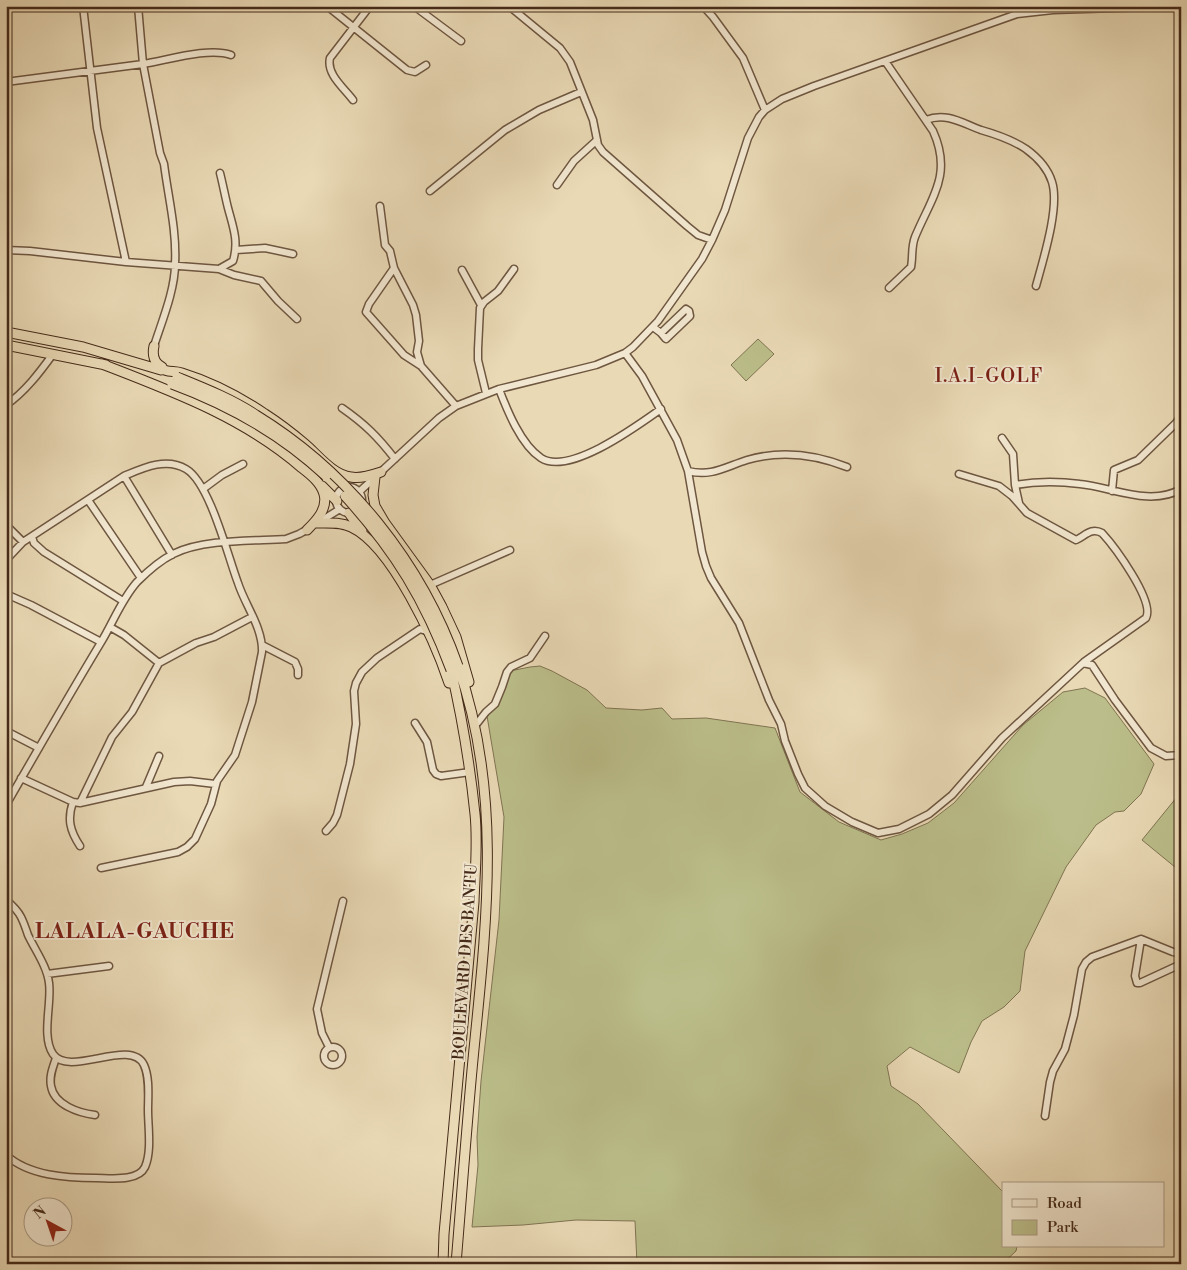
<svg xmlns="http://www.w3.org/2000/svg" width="1187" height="1270" font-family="'Libre Bodoni',serif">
  <rect width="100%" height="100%" fill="#e9d9b5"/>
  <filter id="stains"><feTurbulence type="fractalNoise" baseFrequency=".004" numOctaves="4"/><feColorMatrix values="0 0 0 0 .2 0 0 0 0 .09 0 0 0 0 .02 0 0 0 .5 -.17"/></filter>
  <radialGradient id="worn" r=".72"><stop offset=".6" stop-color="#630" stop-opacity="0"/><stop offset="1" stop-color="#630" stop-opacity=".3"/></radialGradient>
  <path fill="#bbbe8a" stroke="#807452" d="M758,339l16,15 -28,27 -15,-16z
    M540,666l12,5 35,19 19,18 36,2 20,-2 10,11 34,-1 69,10 25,64 39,30 42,18 21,-6 26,-11 26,-20 69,-78 40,-33 22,-4 20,10 49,66 -13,30 -17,17 -9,1 -19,13 -30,42 -41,84 -5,40 -16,16 -22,14 -11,21 -12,31 -49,-26 -23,19 4,20 27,18 85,88v54h14l-1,5 -14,13h-365l-2,-43 -59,-1 -53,5 -51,2 6,-62 -1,-28 4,-56 18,-161 5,-103 -17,-101c13,-12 17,-28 23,-45l20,-4z
    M1181,792v80l-39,-32z"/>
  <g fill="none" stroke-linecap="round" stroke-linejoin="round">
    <defs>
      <path id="minor" d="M83,6l14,122 29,134
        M327,6l80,64 8,2 11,-7
        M414,6l47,35
        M509,6l51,42 10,14 23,58 5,25 5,7 84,74 11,9 14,5
        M703,6l10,11 30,41 22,52
        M1017,14l1,-8
        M885,61l48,70c20,44 -2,67 -18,106 -4,10 -2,20 -4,30l-22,21
        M6,82l137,-18 -5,-58
        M353,100c-9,-12 -27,-26 -23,-42l40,-52
        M926,120c20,-8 36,3 55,10 14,4 33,11 45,19 11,8 22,20 26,33 8,25 -9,78 -16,104
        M557,185l17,-24 23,-21
        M430,191l75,-61 34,-20 42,-18
        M380,206l5,39 5,6 4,17 -25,36 -3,8 38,43 17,11 35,40
        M6,250l24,1 96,11 93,7 14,-8c6,-20 0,-34 -5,-53 -3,-12 -5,-23 -8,-35
        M236,250l29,-2 28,6
        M394,268l19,37 3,10 3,26 -2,11 4,14
        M219,269l15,6 27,6 17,20 19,18
        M462,270l19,35
        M653,327l8,6 25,-24 3,2 1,5 -24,23 -5,-6
        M154,346c8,-25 21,-56 21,-82 2,-33 -7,-68 -11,-100l-4,-11 -17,-89c25,-4 66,-17 88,-9
        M625,353l17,23 35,64 11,31 14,81 4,14 5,12 28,45 30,77 12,24 4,17 13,33 7,14 20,18 27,16 26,11 21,-4 30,-15 23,-19 50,-57 81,-75 9,2 23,35 36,48 15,8 15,-1
        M499,389c8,21 22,56 42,69 28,18 96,-32 120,-49
        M486,393l-8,-33v-11l2,-41 4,-6 14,-11 16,-22
        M6,405c19,-13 34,-33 47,-51
        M342,408c23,16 36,29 53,51
        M1002,438l11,16 2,31 4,18
        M688,471c23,6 37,-4 59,-11 34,-10 67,-6 100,7
        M959,474l40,12 13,10 15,17 49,27c9,-4 15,-13 26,-7 12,13 53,68 44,85l-62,44
        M124,476l48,79
        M1015,485c22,-4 42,-4 65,-1 32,3 70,23 101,5
        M336 500a13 13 0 1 1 26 0a13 13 0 1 1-26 0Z
        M203,489l19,-14 21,-11
        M1112,491l2,-21 24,-10 38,-37 5,-7
        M359,492l80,-74 17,-12 43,-17 97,-24 29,-12 8,-6 25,-26 44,-62 10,-19 13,-30 23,-72 11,-21 6,-7 17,-11 32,-13 203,-72 36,-4 127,-4
        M88,500l53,78
        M319,522l21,-13
        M6,525l17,17
        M32,537l2,6 10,9 79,49
        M6,560l17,-18 101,-66c19,-8 42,-19 62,-7 24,14 42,88 52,114 7,22 25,45 24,69l-10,50 -17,53 -18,26 -6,23 -16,35 -8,8 -9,5 -77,16
        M430,585l80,-35
        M6,594l25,11 70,37
        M110,627l14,8 35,28
        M262,645l33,17 3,7v6
        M415,723l12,19 6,28 3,4 5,2 29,-4
        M475,726l11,-14 9,-8 7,-17 5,-15 4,-5 19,-9 15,-22
        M6,731l33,17
        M21,778l52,24 7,1 94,-21 16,-1 25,3
        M146,787l13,-31
        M73,802c-6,17 -3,29 7,44
        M80,803l32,-66 20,-25 27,-49 37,-20 18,-6 38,-20
        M6,805c31,-54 62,-108 94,-161 13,-21 21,-44 37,-62 11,-11 22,-21 36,-28 30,-15 79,-13 113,-15l13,-5 11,-6
        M326,831l7,-8 4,-8 13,-51 6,-40 -2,-33 2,-8 6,-11 15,-14 43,-29 9,3
        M6,900c6,5 12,11 15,17 3,6 5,12 7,18 7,15 19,31 21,48 3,20 -8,53 4,71 16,24 78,-17 91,11 6,13 4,32 4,45 0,17 4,41 -3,57 -7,15 -35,11 -49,11 -29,0 -67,-2 -90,-23
        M1141,939l-6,37 2,7h3l41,-19
        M47,974l62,-8
        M324 1056a9 9 0 1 1 18 0a9 9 0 1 1-18 0Z
        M329,1047l-7,-14 -5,-24 26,-108
        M56,1058c-3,9 -7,18 -5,28 3,19 28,27 44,29
        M1045,1116l5,-34 3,-11 12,-22 9,-34 8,-46 4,-7 6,-5 49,-18 32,13 8,2"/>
      <path id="highway" d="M6,332l77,15 78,23
        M6,345l100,20
        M154,346c-2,9 0,17 8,21
        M102,364c70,27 143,54 200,104 9,7 19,15 22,26 4,15 -8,27 -17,36
        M158,365c8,9 14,5 24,8 29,9 58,24 83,41 14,9 27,19 40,30 13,11 28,31 46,33 10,2 21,-2 30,-5
        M375,477l-2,18 2,11 10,17 45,62 12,22 14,30 13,45
        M322,486l15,15
        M349,513l13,18
        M317,523c12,0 24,-1 34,4 41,19 84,114 98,156
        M443,1264l1,-30 30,-332c1,-29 4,-59 1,-88 -5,-48 -13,-97 -24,-144
        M456,1264c6,-72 11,-144 18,-215 13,-129 28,-258 -16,-383"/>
    </defs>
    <use href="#minor" stroke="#6e5640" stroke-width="9"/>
    <use href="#highway" stroke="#452a19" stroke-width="11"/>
    <use href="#minor" stroke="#f1e6cf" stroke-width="6"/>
    <use href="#highway" stroke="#e9d9b5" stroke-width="9"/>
    <defs>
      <path id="highway-bridge" d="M177,377c27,11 55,22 79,38 93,57 166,148 202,251
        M172,384c57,21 109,50 154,92
        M345,496c50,55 80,104 106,174"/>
    </defs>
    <use href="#highway-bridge" stroke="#452a19" stroke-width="11" stroke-linecap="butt"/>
    <use href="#highway-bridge" stroke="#e9d9b5" stroke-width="9"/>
  </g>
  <g text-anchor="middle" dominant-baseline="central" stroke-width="4" stroke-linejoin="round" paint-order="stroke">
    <g font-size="16" fill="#452a19" stroke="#f1e6cf">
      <text transform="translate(465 962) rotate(-86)">BOULEVARD DES BANTU</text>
    </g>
    <g font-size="19" letter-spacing="1" fill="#7a1f14" stroke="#f1e6cf">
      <text x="989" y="376">I.A.I-GOLF</text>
    </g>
    <g font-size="21" font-weight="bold" letter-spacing="1" fill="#7a1f14" stroke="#f1e6cf">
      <text x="135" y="932">LALALA-GAUCHE</text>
    </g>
  </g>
  <rect width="1187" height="1270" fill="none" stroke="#e9d9b5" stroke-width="25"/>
  <rect x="8" y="8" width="1172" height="1255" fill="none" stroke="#452a19" stroke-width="2.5"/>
  <rect x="12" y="12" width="1162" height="1245" fill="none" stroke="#452a19"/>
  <rect x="1002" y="1182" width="162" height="65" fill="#f1e6cf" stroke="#ac9b86"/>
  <rect x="1012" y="1199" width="25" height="8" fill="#f1e6cf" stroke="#ac9b86"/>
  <text x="1047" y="1208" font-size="15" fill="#452a19">Road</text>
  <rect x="1012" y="1220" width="25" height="15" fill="#bbbe8a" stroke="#ac9b86"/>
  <text x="1047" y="1232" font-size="15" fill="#452a19">Park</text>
  <g transform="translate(48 1222) rotate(320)"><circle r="24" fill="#f1e6cf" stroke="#ac9b86"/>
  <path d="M0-4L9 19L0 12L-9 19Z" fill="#8f2418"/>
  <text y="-8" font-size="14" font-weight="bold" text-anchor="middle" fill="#452a19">N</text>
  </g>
  <rect width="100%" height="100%" filter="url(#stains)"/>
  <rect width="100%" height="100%" fill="url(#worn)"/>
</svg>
